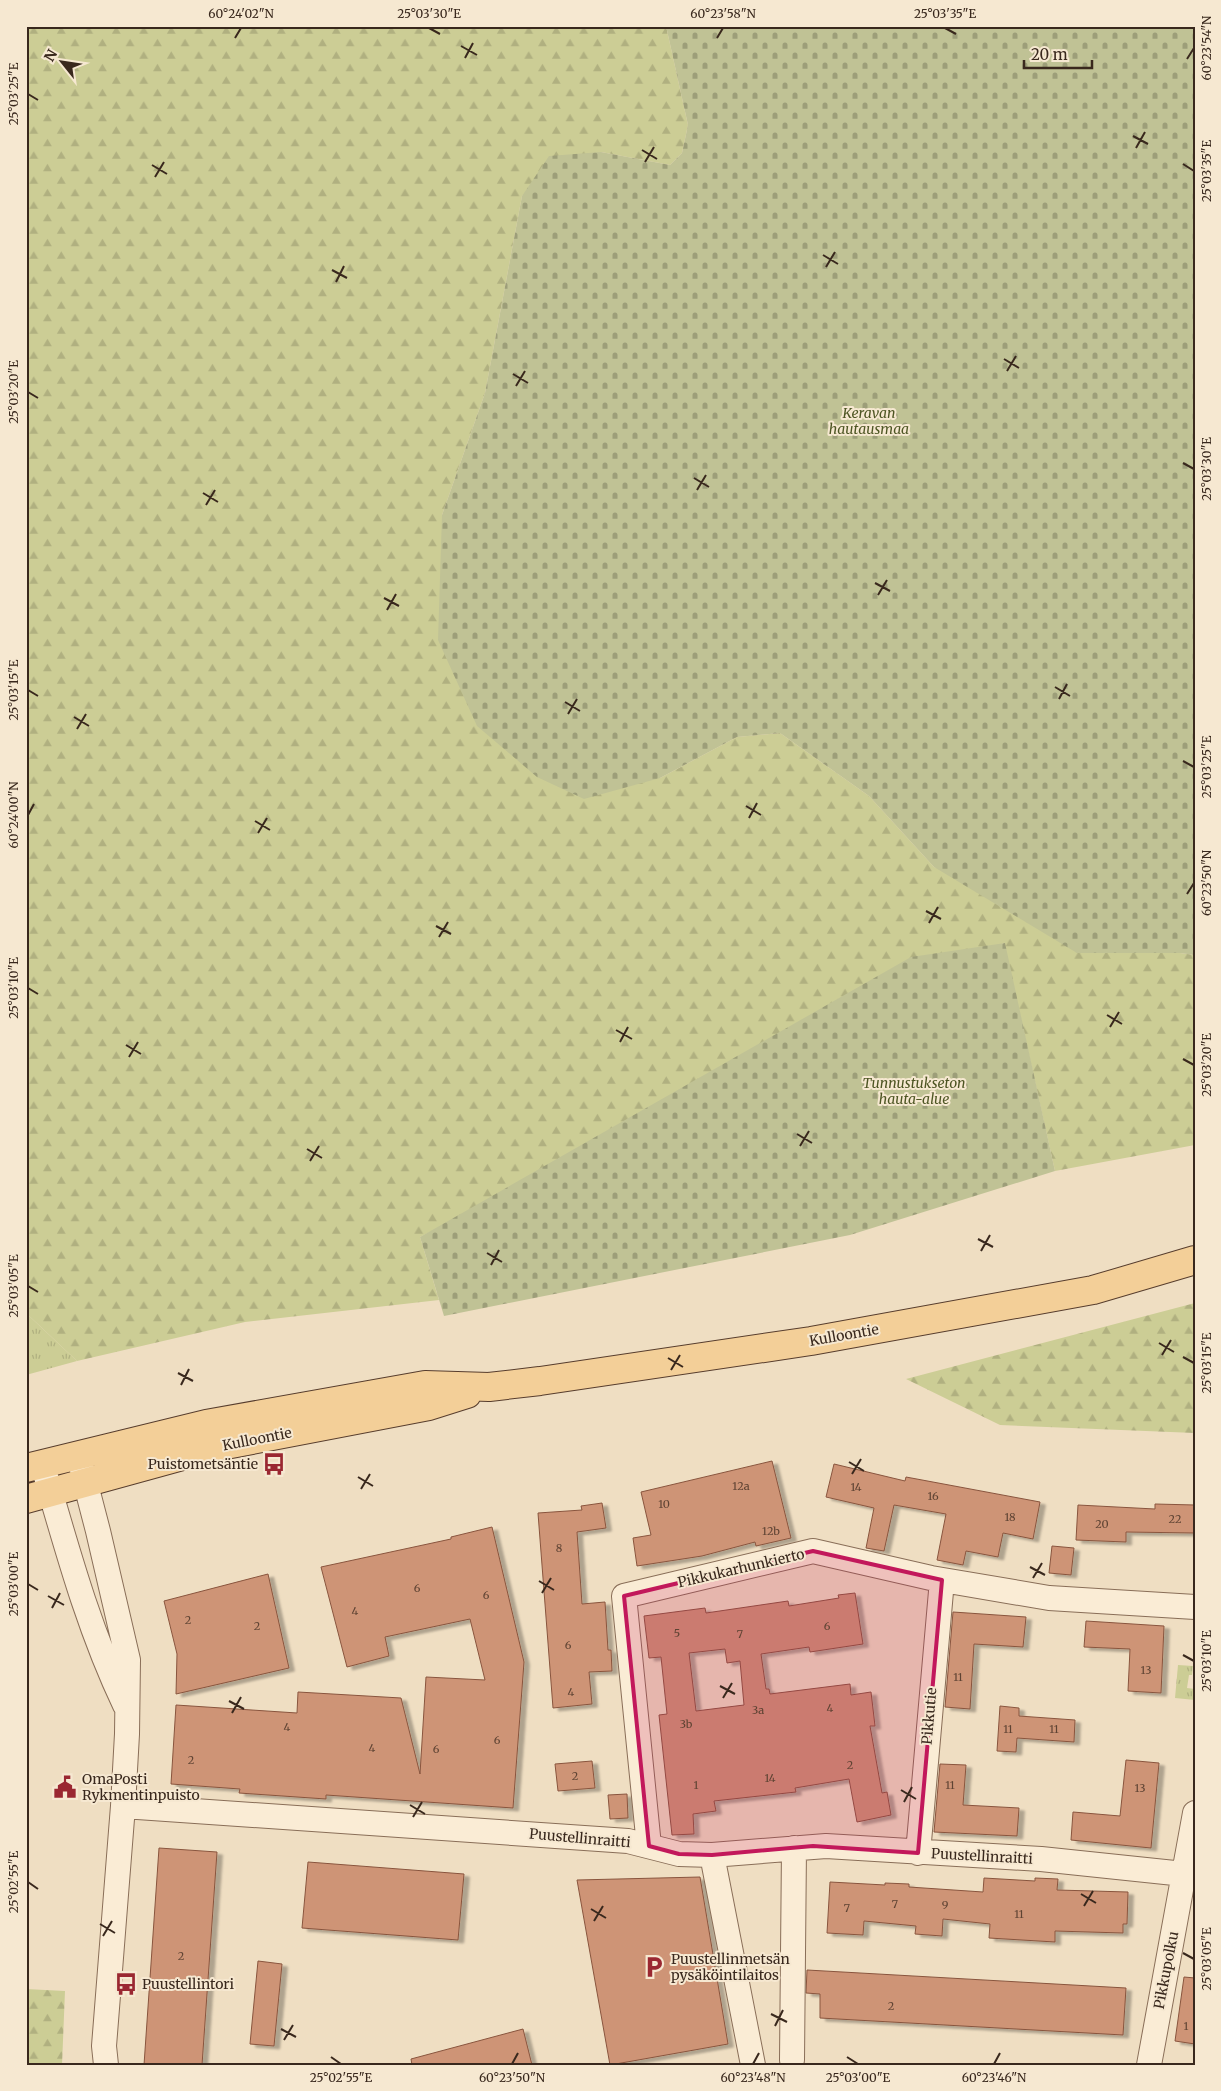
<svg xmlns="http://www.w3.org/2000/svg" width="1221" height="2091" font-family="Merriweather,serif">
  <defs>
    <pattern id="grass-tufts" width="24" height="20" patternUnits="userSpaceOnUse" patternTransform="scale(1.25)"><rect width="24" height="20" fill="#cccd95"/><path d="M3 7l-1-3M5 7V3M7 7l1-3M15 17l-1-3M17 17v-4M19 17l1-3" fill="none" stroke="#b0b080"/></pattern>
    <pattern id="forest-firs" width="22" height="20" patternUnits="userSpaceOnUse" patternTransform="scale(1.25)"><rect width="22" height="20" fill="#cccd95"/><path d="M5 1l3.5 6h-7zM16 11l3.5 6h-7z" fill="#b0b080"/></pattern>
    <pattern id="cemetery-stones" width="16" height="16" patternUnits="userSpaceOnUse" patternTransform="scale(1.25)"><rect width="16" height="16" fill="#c0c295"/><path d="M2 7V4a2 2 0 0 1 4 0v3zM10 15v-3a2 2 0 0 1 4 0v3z" fill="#9d9e79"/></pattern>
    <filter id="shadow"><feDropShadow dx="5.5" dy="3" stdDeviation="1" flood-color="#0004"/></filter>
  </defs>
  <rect width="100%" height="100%" fill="#efdec2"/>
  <path fill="url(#grass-tufts)" d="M26,1313l51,48 -51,14z
    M1178,1665l15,1 -1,9h-3l-2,13 8,1v11l-20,-2z"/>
  <path fill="url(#forest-firs)" d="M26,26h640l22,99 -6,28 -12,12 -69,-13 -79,44 -37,197 -43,122 218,263 77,-41 43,-4 89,63 65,71 246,86 15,2v190l-140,26 -51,-228 -584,294 19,63 -194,22 -168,39 -51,-48z
    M1195,1303v130l-195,-8 -94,-46z
    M26,1989l39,2 -3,74h-36z"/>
  <path fill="url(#cemetery-stones)" d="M666,26h529v929l-15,-2h-103l-143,-86 -65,-71 -89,-63 -43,4 -77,41 -76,21 -47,-22 -60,-51 -39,-86 4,-125 43,-122 37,-197 27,-40 52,-4 69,13 12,-12 6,-28z
    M1005,943l50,228 -205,64 -406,81 -24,-79 491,-280z"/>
  <path fill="#ce9476" stroke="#89553e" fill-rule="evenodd" filter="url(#shadow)" d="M772,1461l19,77 -35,8 -1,-4 -53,14 -65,10 -4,-28 18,-3 -10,-43z
    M834,1464l71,17 1,-4 134,25 -7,37 -30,-6 -5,24 -32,-6 -3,14 -26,-5 9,-46 -52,-9 -10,46 -18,-3 8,-40 -48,-11z
    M602,1503l4,25 -29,4 5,72 23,-2 3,48h3l1,21 -23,1 3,32 -39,4 -15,-195 44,-3 -1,-4z
    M1155,1504l40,1v28l-69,-1v10l-50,-2 2,-35 77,4z
    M492,1527l32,135 -11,146 -187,-13v4l-87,-6 1,-4 -69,-5 5,-79 121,8 1,-21 103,6 19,76 6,-97 59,3 -15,-61 -85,18 4,19 -42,11 -26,-100 130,-28v-2z
    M1052,1546l22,2 -3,27 -22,-2z
    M268,1574l21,94 -113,26 1,-40 -13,-53z
    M855,1593l8,51 -53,8 -1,-5 -48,7 5,35h3l1,5 80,-10 1,11 20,-3 4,34h-5l12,67 5,-1 4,23 -34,7 -8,-43 -54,9 1,4 -82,9 2,10 -23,3 1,20 -22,1 -13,-120 8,-1 -6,-57 -12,1 -5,-42 61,-8 1,5 82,-12 1,5 50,-8 -1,-3zM725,1649l2,14 13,-2 4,44 -48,6 -7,-58z
    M953,1612l73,5 -3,30 -49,-3 -4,65 -25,-2z
    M1086,1621l78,5 -3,67 -33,-2 2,-42 -46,-2z
    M1000,1706l19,2v8l56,4 -1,22 -57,-4 -1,14 -19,-1z
    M1126,1760l33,3 -8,85 -80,-8 2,-28 47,4z
    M592,1761l3,27 -37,3 -3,-27z
    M940,1764l26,1 -3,40 56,3 -2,28 -83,-4z
    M627,1794l1,24 -18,1 -2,-24z
    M159,1848l58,4 -15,213h-58z
    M308,1862l156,12 -6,66 -156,-12z
    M700,1877l28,167 -118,21 -33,-185z
    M984,1878l51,3v-3l23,1 -1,11 71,2 -1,32h-4v9l-68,-2v11l-66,-4 1,-14 -47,-5 -1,17 -27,-2 1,-8 -52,-5 -1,14 -36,-2 3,-51 55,3v-2l24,1v3l74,5z
    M258,1961l24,3 -8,82 -24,-2z
    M807,1970l319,18 -3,47 -303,-17v-24l-14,-1z
    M1184,1977l11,1v66l-20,-3z
    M523,2029l9,36h-120l-1,-6z"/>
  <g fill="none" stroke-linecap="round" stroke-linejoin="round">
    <defs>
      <path id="minor" d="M78,1454l20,77 30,129 -1,74 -4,72 -19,240 2,19
        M42,1463c24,82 46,165 83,242
        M123,1806l505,35 51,13 33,1 114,-9 215,13 143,15
        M649,1846l-25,-250 189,-45 118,27 118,20 146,9
        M918,1853l24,-273
        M712,1855l41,210
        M792,2060l2,-212
        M1149,2065l46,-252"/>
      <path id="major" d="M26,1468l180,-44 219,-39 64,2 51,-6 271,-40 282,-51 102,-30
        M26,1499l189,-52 214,-41 38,-12"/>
    </defs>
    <use href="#minor" stroke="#896e58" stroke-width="26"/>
    <use href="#major" stroke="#573d2d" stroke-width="30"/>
    <use href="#minor" stroke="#faecd5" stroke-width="24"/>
    <use href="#major" stroke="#f3cf98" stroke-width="28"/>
  </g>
  <path fill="#c2185b" fill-opacity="0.2" stroke="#c2185b" stroke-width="4" stroke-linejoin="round" d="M813,1551l129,29 -24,273 -105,-7 -101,9 -33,-1 -30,-8 -25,-250z"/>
  <path fill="none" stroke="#39281d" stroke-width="2" d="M429,28l11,6M945,28l11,6M235,38l6,-10M717,38l6,-10M461,46l16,9M465,58l8,-15M1187,59l7,-11M28,94l10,6M1133,136l15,8M1136,148l9,-16M642,150l15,9M645,162l9,-15M1183,164l11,7M152,165l15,9M155,177l9,-15M823,255l15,9M826,267l9,-15M332,270l15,8M336,282l8,-16M1004,359l15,9M1007,371l9,-15M513,374l15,9M516,386l9,-15M28,392l10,6M1183,463l11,6M694,478l15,9M697,490l9,-15M203,493l15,9M206,505l9,-15M875,583l15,8M878,595l9,-15M384,598l15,8M387,610l9,-16M1055,687l15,9M28,690l10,6M1059,699l8,-15M565,702l15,9M568,714l9,-15M74,717l15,9M77,729l9,-15M1183,761l11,6M746,806l15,9M28,815l6,-11M749,818l8,-15M255,821l15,9M258,833l9,-15M1187,894l7,-11M926,911l15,8M929,923l9,-16M436,926l15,8M439,937l9,-15M28,988l10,6M1107,1015l15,9M1110,1027l9,-15M616,1030l16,9M620,1042l8,-15M126,1045l15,9M129,1057l9,-15M1183,1059l11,6M797,1134l15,9M800,1146l9,-15M307,1149l15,9M310,1161l9,-15M978,1239l15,8M981,1251l9,-16M487,1253l15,9M491,1265l8,-15M28,1286l10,6M1159,1343l15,9M1162,1355l9,-15M1183,1357l11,6M668,1358l15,9M671,1370l9,-15M178,1373l15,8M181,1385l8,-16M849,1462l15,9M852,1474l9,-15M358,1477l15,9M361,1489l9,-15M1030,1567l15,8M1033,1578l9,-15M539,1581l15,9M28,1584l10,6M542,1593l9,-15M48,1596l16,9M52,1608l8,-15M1183,1655l11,6M720,1686l15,8M723,1698l9,-15M229,1701l15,8M232,1713l9,-16M901,1790l15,9M904,1802l8,-15M410,1805l15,9M413,1817l9,-15M28,1882l10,7M1081,1894l15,9M1084,1906l9,-15M591,1909l15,9M594,1921l9,-15M100,1924l15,9M103,1936l9,-15M1183,1953l11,6M771,2014l16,8M775,2026l8,-16M281,2029l15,8M284,2040l9,-15M331,2057l10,7M847,2057l11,7M512,2064l6,-11M753,2064l6,-11M994,2064l6,-11"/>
  <defs>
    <symbol id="bus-bare" viewBox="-9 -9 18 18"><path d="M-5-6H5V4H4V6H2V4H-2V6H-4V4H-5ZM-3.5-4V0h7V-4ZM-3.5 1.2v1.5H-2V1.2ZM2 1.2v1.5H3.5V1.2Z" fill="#9a2731" stroke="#f6e8d1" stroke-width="2.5" paint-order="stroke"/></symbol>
    <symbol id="civic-bare" viewBox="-9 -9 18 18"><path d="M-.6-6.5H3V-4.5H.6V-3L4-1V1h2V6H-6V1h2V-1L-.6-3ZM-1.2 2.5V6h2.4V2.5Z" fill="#9a2731" stroke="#f6e8d1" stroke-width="2.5" paint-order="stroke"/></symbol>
    <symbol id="parking-bare" viewBox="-9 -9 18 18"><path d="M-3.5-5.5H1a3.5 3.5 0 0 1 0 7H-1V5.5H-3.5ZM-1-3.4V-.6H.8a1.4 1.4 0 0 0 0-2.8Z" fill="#9a2731" stroke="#f6e8d1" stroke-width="2.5" paint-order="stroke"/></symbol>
  </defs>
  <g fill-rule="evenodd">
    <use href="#bus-bare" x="258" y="1448" width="32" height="32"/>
    <use href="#civic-bare" x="49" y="1771" width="32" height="32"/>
    <use href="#parking-bare" x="638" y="1951" width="32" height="32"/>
    <use href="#bus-bare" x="110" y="1968" width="32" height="32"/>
  </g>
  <g text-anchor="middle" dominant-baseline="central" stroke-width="4" stroke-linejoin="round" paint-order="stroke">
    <g font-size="11" fill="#5e4333">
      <text x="741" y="1486">12a</text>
      <text x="856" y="1487">14</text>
      <text x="933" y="1496">16</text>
      <text x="664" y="1504">10</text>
      <text x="1010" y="1517">18</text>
      <text x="1175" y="1519">22</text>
      <text x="1102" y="1524">20</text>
      <text x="771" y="1531">12b</text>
      <text x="559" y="1548">8</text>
      <text x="417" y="1588">6</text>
      <text x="486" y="1595">6</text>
      <text x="355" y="1611">4</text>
      <text x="188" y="1620">2</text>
      <text x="257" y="1626">2</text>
      <text x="827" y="1626">6</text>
      <text x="677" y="1633">5</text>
      <text x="740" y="1634">7</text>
      <text x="568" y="1645">6</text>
      <text x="1146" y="1670">13</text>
      <text x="958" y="1677">11</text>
      <text x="571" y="1692">4</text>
      <text x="830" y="1708">4</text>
      <text x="758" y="1710">3a</text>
      <text x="686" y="1724">3b</text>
      <text x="287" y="1727">4</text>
      <text x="1008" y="1729">11</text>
      <text x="1054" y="1729">11</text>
      <text x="497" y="1740">6</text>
      <text x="372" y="1748">4</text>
      <text x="436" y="1749">6</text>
      <text x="191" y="1760">2</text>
      <text x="850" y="1765">2</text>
      <text x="575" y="1776">2</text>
      <text x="770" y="1778">14</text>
      <text x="696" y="1785">1</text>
      <text x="950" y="1785">11</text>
      <text x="1140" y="1788">13</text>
      <text x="895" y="1904">7</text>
      <text x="945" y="1905">9</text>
      <text x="847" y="1908">7</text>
      <text x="1019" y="1914">11</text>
      <text x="181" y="1956">2</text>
      <text x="891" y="2006">2</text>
      <text x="1186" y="2026">1</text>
    </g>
    <g font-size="14" font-style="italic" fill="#4d5523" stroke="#f6e8d1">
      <text x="869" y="413">Keravan<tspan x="869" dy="16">hautausmaa</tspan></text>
      <text x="914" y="1083">Tunnustukseton<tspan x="914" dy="16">hauta-alue</tspan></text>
    </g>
    <g font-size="14" fill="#39281d" stroke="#f6e8d1">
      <text transform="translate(844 1335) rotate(-10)">Kulloontie</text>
      <text transform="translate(257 1439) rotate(-11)">Kulloontie</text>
      <text transform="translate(741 1568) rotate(-13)">Pikkukarhunkierto</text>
      <text transform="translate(929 1716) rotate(-85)">Pikkutie</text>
      <text transform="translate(580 1838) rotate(5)">Puustellinraitti</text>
      <text transform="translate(982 1856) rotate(3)">Puustellinraitti</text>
      <text transform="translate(1166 1970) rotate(-79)">Pikkupolku</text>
    </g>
    <g font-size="14" fill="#39281d" stroke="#f6e8d1" text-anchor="start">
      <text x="258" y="1464" text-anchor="end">Puistometsäntie</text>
      <text x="82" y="1779">OmaPosti<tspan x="82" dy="16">Rykmentinpuisto</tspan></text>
      <text x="671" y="1959">Puustellinmetsän<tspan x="671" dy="16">pysäköintilaitos</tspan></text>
      <text x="142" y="1984">Puustellintori</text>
    </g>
  </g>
  <rect width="1221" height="2091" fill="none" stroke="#f6e8d1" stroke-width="55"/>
  <g transform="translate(62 62) rotate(300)" stroke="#f6e8d1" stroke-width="4" paint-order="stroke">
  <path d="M0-4L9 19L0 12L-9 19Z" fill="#39281d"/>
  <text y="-8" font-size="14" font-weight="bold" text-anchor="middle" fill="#39281d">N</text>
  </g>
  <path d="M1024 60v8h68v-8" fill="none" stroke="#39281d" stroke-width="2.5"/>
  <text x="1031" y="60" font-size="15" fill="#39281d" stroke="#f6e8d1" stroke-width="4" paint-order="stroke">20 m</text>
  <rect x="28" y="28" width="1166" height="2036" fill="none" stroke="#39281d" stroke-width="2"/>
  <g font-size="12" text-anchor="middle" fill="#39281d">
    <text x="241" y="18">60°24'02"N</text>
    <text x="429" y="18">25°03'30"E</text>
    <text x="723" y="18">60°23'58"N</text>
    <text x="945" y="18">25°03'35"E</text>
    <text transform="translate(1207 48) rotate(-90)" y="4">60°23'54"N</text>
    <text transform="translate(14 94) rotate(-90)" y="4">25°03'25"E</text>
    <text transform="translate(1207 171) rotate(-90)" y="4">25°03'35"E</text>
    <text transform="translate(14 392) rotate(-90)" y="4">25°03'20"E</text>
    <text transform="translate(1207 469) rotate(-90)" y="4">25°03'30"E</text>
    <text transform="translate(14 690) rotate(-90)" y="4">25°03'15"E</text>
    <text transform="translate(1207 767) rotate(-90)" y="4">25°03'25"E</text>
    <text transform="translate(14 815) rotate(-90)" y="4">60°24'00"N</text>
    <text transform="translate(1207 883) rotate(-90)" y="4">60°23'50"N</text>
    <text transform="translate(14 988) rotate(-90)" y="4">25°03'10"E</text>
    <text transform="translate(1207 1065) rotate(-90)" y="4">25°03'20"E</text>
    <text transform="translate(14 1286) rotate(-90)" y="4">25°03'05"E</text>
    <text transform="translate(1207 1363) rotate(-90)" y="4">25°03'15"E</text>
    <text transform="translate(14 1584) rotate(-90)" y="4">25°03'00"E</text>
    <text transform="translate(1207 1661) rotate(-90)" y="4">25°03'10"E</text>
    <text transform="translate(14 1882) rotate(-90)" y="4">25°02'55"E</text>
    <text transform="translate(1207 1959) rotate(-90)" y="4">25°03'05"E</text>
    <text x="341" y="2082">25°02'55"E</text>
    <text x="512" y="2082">60°23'50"N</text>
    <text x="753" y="2082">60°23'48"N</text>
    <text x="858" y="2082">25°03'00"E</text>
    <text x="994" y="2082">60°23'46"N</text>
  </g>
</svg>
